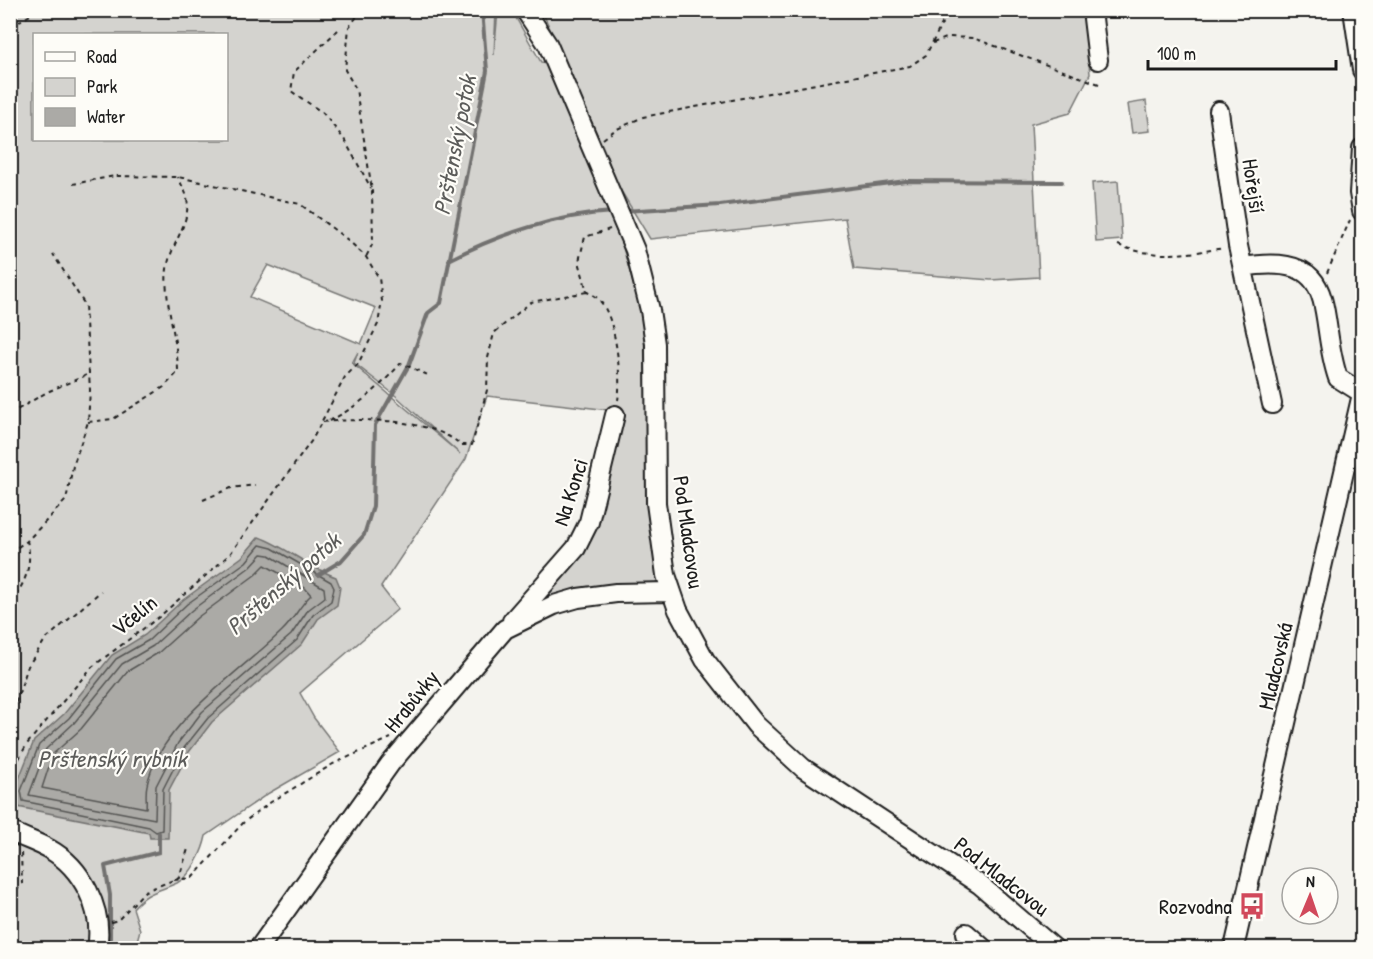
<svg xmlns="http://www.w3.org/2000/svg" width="1373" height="959" font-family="'Patrick Hand',sans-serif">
  <rect width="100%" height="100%" fill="#f4f3ee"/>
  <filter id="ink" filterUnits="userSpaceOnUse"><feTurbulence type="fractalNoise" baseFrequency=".0167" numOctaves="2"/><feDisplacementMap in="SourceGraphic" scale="12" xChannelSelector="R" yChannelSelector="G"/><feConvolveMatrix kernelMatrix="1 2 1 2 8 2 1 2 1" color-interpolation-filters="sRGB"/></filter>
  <g filter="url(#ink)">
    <path fill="#d4d3cf" stroke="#787876" stroke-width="1.5" fill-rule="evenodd" d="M10,11h486l-2,44 4,-44h14l29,51 7,1 68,160 28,99 4,191 11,69 -72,7 -58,21 51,-52 23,-62 6,-86 -122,-14 -21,63 -85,128 17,22 -98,84 14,25 26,34 -71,41 -63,43c-3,15 -14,39 -29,47 -20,9 -29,8 -44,25l7,22 -5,18h-124zM34,34h192v106h-192zM268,265l108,43 -15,36 -111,-47zM358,352l-4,11 42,33 64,58 -108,-91z
      M542,11h542l6,63 -20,39 -39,11 8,153 -48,3 -137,-11 -9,-51 -195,21 -38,-63 -5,-20z
      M1146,101l4,30 -18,2 -4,-29z
      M1118,181l4,59 -26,2 -4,-59z"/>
    <path fill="#abaaa6" stroke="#72716f" stroke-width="1.5" d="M259,537c27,10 49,30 77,40l4,10 -3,18 -19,14 -16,25 -90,78 -23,30 -20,38 -1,48h-18l-1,-5 -131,-26 -4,-16 20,-50 30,-27 48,-59 33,-20 38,-35 59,-43z"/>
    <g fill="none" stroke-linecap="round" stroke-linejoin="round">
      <path stroke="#555553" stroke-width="1.5" d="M260,545l12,3 59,34 3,6 -3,13 -18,14 -16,25 -89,78 -24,30 -21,41 -1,41 -6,2 -7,-5 -126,-26 -2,-10 18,-46 30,-27 47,-59 33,-19 38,-36 59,-42z
        M262,554l7,1 55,33 1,9 -17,13 -17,25 -89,77 -24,31 -22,43 -1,33 -126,-24 17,-46 28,-26 48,-59 31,-18 39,-36 58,-43z
        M265,565l40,23 6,7c-12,11 -17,25 -29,36 -43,42 -122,92 -135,154 -2,8 0,16 -1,23l-104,-20 11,-34 28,-25 47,-58 30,-18 40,-36 57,-42z"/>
      <path stroke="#72716f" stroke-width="4" d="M623,211l97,-6 186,-24 156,1
        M449,260c50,-26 108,-45 164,-48
        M318,575l23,-14 23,-26 9,-29 2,-81 34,-60 19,-52 13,-10 46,-232 -5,-61
        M110,948v-53l-5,-29 54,-14v-19"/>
      <defs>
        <path id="minor" d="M525,10l23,35 87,205 15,60 5,34 1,159 10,72 12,35 27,50 51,65 47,43 176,116 75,64
          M1092,10l6,50
          M1353,10l9,60
          M1219,111l19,135 34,158
          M1362,148l-3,45 3,18
          M1243,267c101,-16 73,48 95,111l24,15
          M512,621l64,-73 13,-26 26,-107
          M10,831c13,7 27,11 39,18 33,18 55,61 48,99
          M966,933l17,15
          M259,948l131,-184 115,-135 49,-24 24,-7 38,-5 54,-1
          M1234,948l128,-554"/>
      </defs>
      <use href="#minor" stroke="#1c1c1c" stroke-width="22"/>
      <path stroke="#1c1c1c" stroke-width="2" stroke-dasharray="4.5 4.5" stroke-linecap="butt" d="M362,10l-13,17 -4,43 11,19 16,101 1,53 -7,14
        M10,26l30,-16
        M338,30l-44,42 -3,19 32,22 21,26 27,49
        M933,43l16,-6 24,1 126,46
        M603,139l12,-9 28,-13 267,-51 16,-11 23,-45
        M610,229l-25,8 -6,24 8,31c4,2 9,4 12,8 17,16 23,77 19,100
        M1118,245c35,14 69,9 106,3
        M1327,273l23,-53
        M10,414l37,-22 42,-18
        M329,421c30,-15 50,-33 72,-58l29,13
        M88,422l25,-3 51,-32 14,-15c0,-32 -15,-74 -11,-103 3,-24 24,-45 20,-71 -1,-7 -7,-15 -9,-21
        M323,422c39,-4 108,-4 138,23h11l15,-55 1,-32 6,-25 37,-31 56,-10
        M203,500l28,-12 24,-3
        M10,552l17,-11
        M10,602c16,-18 23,-39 17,-61l39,-41 7,-34 15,-44 2,-32 -5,-85 -32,-51
        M10,720l18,-54 17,-26 56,-49
        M10,775l17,-31 65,-77 67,-50 71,-63 82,-114 33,-63 13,-13 20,-40 4,-23 -3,-23 -13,-21 -18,-17 -48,-36 -122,-27 -63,-1 -42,8
        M174,880l18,-2 52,-56 27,-20 62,-38 58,-26
        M10,898l12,-14 -1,-33
        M111,922l7,-2 27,-29 34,-13 9,-29"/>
      <use href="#minor" stroke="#fdfcf7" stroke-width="18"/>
    </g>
  </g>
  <defs>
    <symbol id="bus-bare" viewBox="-9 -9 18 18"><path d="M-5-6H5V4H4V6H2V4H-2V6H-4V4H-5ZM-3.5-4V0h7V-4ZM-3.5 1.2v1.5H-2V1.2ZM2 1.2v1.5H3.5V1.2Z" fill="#d1495b" stroke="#fdfcf7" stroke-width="2.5" paint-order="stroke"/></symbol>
  </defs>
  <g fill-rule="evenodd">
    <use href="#bus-bare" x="1233" y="887" width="38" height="38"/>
  </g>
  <g text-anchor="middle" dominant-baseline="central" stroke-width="4.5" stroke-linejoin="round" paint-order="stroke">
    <g font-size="22" fill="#1c1c1c" stroke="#fdfcf7">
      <text transform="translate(1254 186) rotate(82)">Hořejší</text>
      <text transform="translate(570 492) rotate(-72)">Na Konci</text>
      <text transform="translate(689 532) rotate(82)">Pod Mladcovou</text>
      <text transform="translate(134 615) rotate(-39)">Včelín</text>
      <text transform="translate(1275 666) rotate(-77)">Mladcovská</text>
      <text transform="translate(411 701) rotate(-51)">Hrabůvky</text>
      <text transform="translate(1002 876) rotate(38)">Pod Mladcovou</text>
    </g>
    <g font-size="22" fill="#1c1c1c" stroke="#fdfcf7" text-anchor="end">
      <text x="1232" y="906">Rozvodna</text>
    </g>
    <g font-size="24" font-style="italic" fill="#5c5c5a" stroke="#fdfcf7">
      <text transform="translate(454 145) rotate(-79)">Prštenský potok</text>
      <text transform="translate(283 583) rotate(-41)">Prštenský potok</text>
      <text x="112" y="758">Prštenský rybník</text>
    </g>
  </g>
  <rect width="1373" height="959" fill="none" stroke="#fdfcf7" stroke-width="36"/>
  <rect x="18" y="18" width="1337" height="923" fill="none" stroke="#1c1c1c" stroke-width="2" filter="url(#ink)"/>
  <rect x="33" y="33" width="195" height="108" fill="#fdfcf7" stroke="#a3a29f" stroke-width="1.5"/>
  <rect x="45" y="52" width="30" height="9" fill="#fdfcf7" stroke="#a3a29f" stroke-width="1.5"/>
  <text x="87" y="63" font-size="18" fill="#1c1c1c">Road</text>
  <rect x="45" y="78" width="30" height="18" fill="#d4d3cf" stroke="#a3a29f" stroke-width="1.5"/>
  <text x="87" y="93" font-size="18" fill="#1c1c1c">Park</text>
  <rect x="45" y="108" width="30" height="18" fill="#abaaa6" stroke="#a3a29f" stroke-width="1.5"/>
  <text x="87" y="123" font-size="18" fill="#1c1c1c">Water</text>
  <g transform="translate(1310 896) rotate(2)"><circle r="28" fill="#fdfcf7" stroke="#a3a29f" stroke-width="1.5"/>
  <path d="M0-4.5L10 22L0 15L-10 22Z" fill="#d1495b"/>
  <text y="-9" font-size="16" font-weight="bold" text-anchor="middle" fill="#1c1c1c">N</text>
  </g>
  <path d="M1148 60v9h188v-9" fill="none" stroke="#1c1c1c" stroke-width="3"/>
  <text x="1157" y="60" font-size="18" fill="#1c1c1c" stroke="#fdfcf7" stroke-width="4.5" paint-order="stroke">100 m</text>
</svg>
